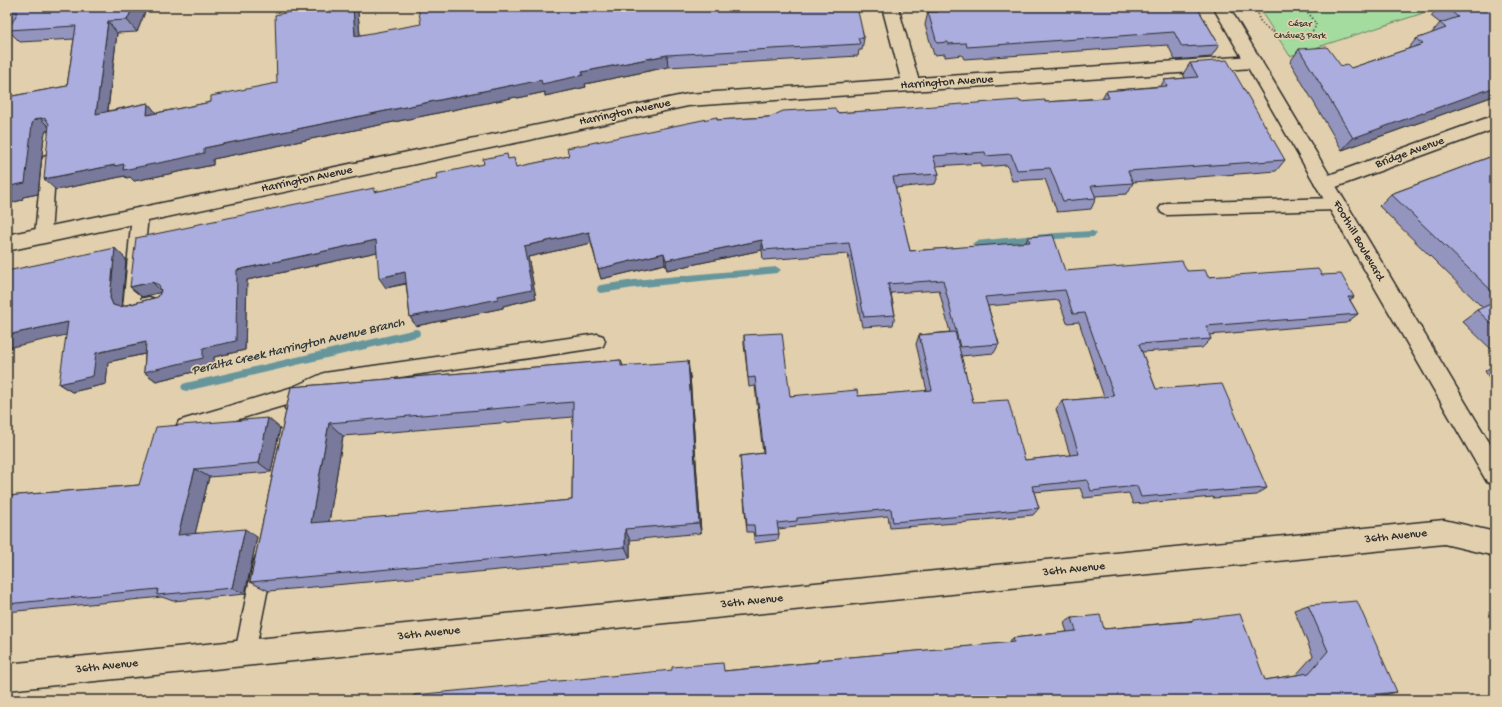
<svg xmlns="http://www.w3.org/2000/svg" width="1502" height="707" font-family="'Gochi Hand',sans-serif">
  <rect width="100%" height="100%" fill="#e1cfad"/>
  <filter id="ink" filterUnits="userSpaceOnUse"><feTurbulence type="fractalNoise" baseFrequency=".025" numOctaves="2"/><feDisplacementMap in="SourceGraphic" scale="8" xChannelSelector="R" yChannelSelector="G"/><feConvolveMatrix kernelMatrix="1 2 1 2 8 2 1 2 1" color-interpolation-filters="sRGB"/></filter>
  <g filter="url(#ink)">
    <path fill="#a4db9f" stroke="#688365" d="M1258,7h184l-152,49z"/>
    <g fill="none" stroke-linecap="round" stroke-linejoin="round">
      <path fill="#66969c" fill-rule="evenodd" d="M1093,231l4,3 -4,3 -37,2 -80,8 -4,-3 4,-3 80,-8z
        M777,267l4,3 -4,3 -143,15 -33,5 -3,-1 -1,-3 1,-3 3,-1 33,-5z
        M416,329l3,1 1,3 -1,3 -3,1 -230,54 -3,-1 -2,-3 2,-3 3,-1z"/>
      <defs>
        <path id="service" d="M49,154l5,2 2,4 -5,75 -2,4 -6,2 -6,-2 -2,-4 7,-75 2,-4z
          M1337,198l5,2 3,4 -3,4 -5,2 -170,5 -5,-2 -3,-4 3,-4 5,-2z
          M140,209l5,2 3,4 -8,84 9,-2 6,2 2,5 -2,5 -24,6 -6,-2 -2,-5 9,-93 3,-4z
          M597,334l6,2 2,5 -2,5 -6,2 -271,40 -21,11 -5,15 -6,2 -6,-2 -3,-6 1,-3 -101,30 -6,-2 -3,-6 3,-6 6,-2 108,-32 31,-14z
          M263,553l7,3 3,7 -18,90 -3,7 -7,3 -7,-3 -3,-7 18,-90 3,-7z"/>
        <path id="minor" d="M882,7h16l20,71 335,-22 6,2 3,4 -3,4 -6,2 -565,38 -681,145v-16l681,-141 213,-15z
          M1495,115v14l-170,62 -7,-2 -3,-5 3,-5z
          M1444,520l51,12v24l-51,-12 -1437,146v-26z"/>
        <path id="secondary" d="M1213,7h16l266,445v33l-8,-3z"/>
      </defs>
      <use href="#service" stroke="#2b2b2b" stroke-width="3"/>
      <use href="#minor" stroke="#2b2b2b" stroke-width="3"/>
      <use href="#secondary" stroke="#2b2b2b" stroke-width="3"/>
      <path stroke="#2b2b2b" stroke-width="2" stroke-dasharray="1 2.5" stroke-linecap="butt" d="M1260,7l-2,9c6,20 49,32 58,9l-4,-8 -12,-10"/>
      <use href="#service" fill="#e1cfad" fill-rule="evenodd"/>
      <use href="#minor" fill="#e1cfad" fill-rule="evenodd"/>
      <use href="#secondary" fill="#e1cfad" fill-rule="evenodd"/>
    </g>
    <path fill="#9395bf" stroke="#2b2b2b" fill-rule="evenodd" d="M7,7h140l-10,25 -20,1 -9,78 40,-8 8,10 55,-11 66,-19 37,-76h42l2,5 2,23 504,3 -2,12h-3l-1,6 -190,11 -83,17 1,3 -41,9v-4l-28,6 -1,-1 -303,62v6l-25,5 -54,11 -4,-4 -4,1 -1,-2 -69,14 -8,-59h-2l-2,5 -6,58 -15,3 -1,3 -15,4v-107l60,-11 7,-47 -54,3 -12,-12 3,-5h-4z
      M934,7h263l22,38 -8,12 -36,3 -7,-15 -204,14 -2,-4 -17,2v-3l-11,1 -9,-30 3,-13h8z
      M1439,7h56v86l-4,4 -149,53 -52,-88 9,-13 42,17 10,2 57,-19 8,-10 15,-5 9,-11 -9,-7z
      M1190,63l95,97 -9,11 -143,11v1l-6,11 -32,2 1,2 -5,11 -34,3 -12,-33 -33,2 -5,-16 -25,2 -1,-4 -45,3 3,8 -4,10 -40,4 15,63 116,-8 2,-6 37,34h122l21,6 114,-2 32,22 -4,3 8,14 -12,9 -137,12 2,4 -9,9 -60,4 14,37 111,99 -10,7 -44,3v-1l-80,7 -4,-11 -45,5 -4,-10 -46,4 5,16 -6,7 -50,5 -1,1 -92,7 -2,-12 -92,9v2l-18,2 1,5 -1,6 -23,3 -2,-11h-6l-7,-76 23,-3 -8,-67 -6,1 -5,-43v-9l46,61h68l69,-5 -11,-47 3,-9 31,-3 -11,-42 -48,3 4,22 -2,10 -31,2 -14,-73 -85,6 -1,-10 -95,20 -2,-6 -64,15 -10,-36 -63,14 8,41 -33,8v2l-87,18 -6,-9 -4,-33 -20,4 -9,-36 -130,28 -2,70 -31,7v10l-58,14 -12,-9 1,-18 -37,8 -2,22 -34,8 -13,-8 67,-125 -4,47 36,-9 2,-5 -18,5 -12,-10 246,-95 61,-13 72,-20 9,8 51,-11 148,-36 303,-18h25l57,-4 4,-7 55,-5 3,-6 21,-2 -2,-4zM1059,300l8,23 12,-1 25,75 -42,4 -6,8 14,46 -45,5 -52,-58 -12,-46 33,-3 5,-9 -11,-38z
      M1495,155v198l-33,-32 15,-11 6,-2 -104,-102 12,-12z
      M621,360l2,6 67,10 11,157 -71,7v18l-361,33 -19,-9 41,-195zM573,417l-1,83 -243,22 14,-86z
      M1495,364v23l-10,-16z
      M280,428l-9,44 -62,5 -14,56 62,4 -12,57 -72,7 -11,-4 -155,15v-116l132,-11z
      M1308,605l89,87 -17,4 -11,1 -645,-26 93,-9 1,-2 189,-17 6,-5 54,-6 -3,-9 8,-5 32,11 85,-8 4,-1 72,60 31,-5 17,-19 -19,-46z"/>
    <path fill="#78799b" stroke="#2b2b2b" d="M133,7h14l-10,25 -10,-12z
      M353,7h3l2,5 3,36 -6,-12z
      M108,21l9,12 -11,92 -10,-11z
      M667,55l1,12 -83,17 1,3 -41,9v-4l-28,6 -1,-1 -303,62v6l-25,5 -54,11 -4,-4 -4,1 -1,-2 -69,14 -12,-11 71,-14 89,-17 309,-63 69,-13z
      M1495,80v13l-4,4 -149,53 11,-12z
      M148,103l10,12h-11z
      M40,118l12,12 -6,1 -2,5 -6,58 -15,3 -1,3 -15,4v-14l3,-4 22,-62 2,-4z
      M589,232l3,11 -64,14 8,41 -33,8v2l-87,18 -6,-9 88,-21 26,-50z
      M376,240l6,11 -135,29 -2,70 -31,7v10l-58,14 -12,-9 59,-24 34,-78z
      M762,240v10l-95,20 -1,-10z
      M115,248l11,11 -4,49 -9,-3 -3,-7z
      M664,253l1,11 -64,15 -3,-10z
      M405,272l6,10 -25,6 -7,-10z
      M152,282l10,10 -20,5 -12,-10z
      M68,322l12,10 -73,16v-13z
      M146,342l12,9 -50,11 -2,22 -34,8 -13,-8 37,-31z
      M688,361l2,15 11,157 -2,-10z
      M7,394l3,2 -3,17z
      M268,418l12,10 -9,44 -12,-9z
      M329,423l14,13 -16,98 -16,-11z
      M195,469l14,8 -16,65 -15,-7z
      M245,529l12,8 -12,57 -13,-6z
      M625,529l5,11v18l-5,-11z"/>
    <path fill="#abadde" stroke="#2b2b2b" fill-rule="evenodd" d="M7,7h126l-6,13 -19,1 -12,93 52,-11 -1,12 64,-13v-6l66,-13 -2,-68 39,-8h39l2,29 66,-12 -3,-17h439l7,31h-6l2,6 -193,11 -85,17 1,3 -41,9 -1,-4 -28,6v-1l-309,63v5l-25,6 -56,11 1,-6 -9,2v-1l-71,14 5,-55 -3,-5 -6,-1 -6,2 -2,4 -7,59 -15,3v3l-3,1v-93l60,-11 9,-60 -68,4 10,-18h-11z
      M941,7h256l22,38 -37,2 -8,-15 -207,15 -1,-4 -18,1v-2l-11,1 -9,-31h10l-1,-2h5z
      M1446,7h49v80l-142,51 -54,-89 28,-2 14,19 6,-2 4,4 72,-24 -7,-5 30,-11 -6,-5 18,-6z
      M1227,60l58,100 -157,11 5,12 -42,3 5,12 -33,3 -13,-33 -33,2 -6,-16 -25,2 -1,-4 -52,4 6,18 -46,3 17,74 120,-9 -2,-5 25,-2 12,36 117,-10 5,10 18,-1 3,7 110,-8 4,6 19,-1 13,23h-6l10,17 -152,12 5,13 -72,5 17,45 66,-5 45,104 -44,3v-1l-82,7 -4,-11 -46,5 -4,-11 -55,6 7,22 -52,5v1l-94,8 -2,-13 -94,9v3l-20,2 2,11 -24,2 -1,-11h-7l-7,-69 24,-3 -9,-76 -7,1 -4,-43 38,-2 8,63 67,-6 1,6 74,-6 -13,-55 36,-3 18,70 35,-2 17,60 54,-6 -17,-53 52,-5 -29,-83 -12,1 -8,-24 -80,7 14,47 -39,3 -17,-67 -55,4 7,31 -31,2 -15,-74 -85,7 -2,-10 -96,20 -2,-7 -66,16 -9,-37 -65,14 8,43 -34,7v3l-88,18 -5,-45 -26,6 -3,-38 -139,30 -1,71 -33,7v10l-59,14 2,-30 -50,11 -3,23 -34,8 9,-62 -61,13v-64l108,-23 -5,50 3,7 7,2 38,-10 3,-6 -2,-6 -7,-3 -22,5 6,-49 58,-12v-1l180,-37v4l63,-13 -1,-5 48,-10 -1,-5 24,-5 1,5 6,-1 2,9 53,-11 -2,-8 150,-31v3l53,-3 13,-6 52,-3 2,5 182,-13 1,2 25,-2v2l64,-4 -3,-7 61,-5 -3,-6 34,-3 -8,-14z
      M1495,155v139l-104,-100z
      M1495,302v25l-18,-17z
      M621,360v6l67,-5 11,162 -74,6v18l-375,35 41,-195zM573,402l-1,98 -261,23 18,-100z
      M268,418l-9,45 -64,6 -17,66 67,-6 -13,59 -75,7 1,-6 -151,15v-108l132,-11 17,-58z
      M1357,601l40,91 -29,3 3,5h-957v-5l258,-25v-3l51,-4 1,8 94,-9v-2l196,-18 -1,-4 63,-7 -4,-13 28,-3 4,14 89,-8v-1l47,-6 25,66 44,-7 19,-22 -20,-46z"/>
  </g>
  <g text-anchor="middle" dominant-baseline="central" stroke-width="3.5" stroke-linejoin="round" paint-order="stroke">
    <g font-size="10" fill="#373d37" stroke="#e1cfad">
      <text x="1300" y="24">César<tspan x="1300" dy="12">Chávez Park</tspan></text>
    </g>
    <g font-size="12" fill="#2b2b2b" stroke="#e1cfad">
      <text transform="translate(947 83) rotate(-4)">Harrington Avenue</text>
      <text transform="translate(625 113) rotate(-12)">Harrington Avenue</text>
      <text transform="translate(1410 153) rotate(-20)">Bridge Avenue</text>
      <text transform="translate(307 180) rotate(-12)">Harrington Avenue</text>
      <text transform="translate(1358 241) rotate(60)">Foothill Boulevard</text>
      <text transform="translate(1396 537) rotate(-6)">36th Avenue</text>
      <text transform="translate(1074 570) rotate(-6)">36th Avenue</text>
      <text transform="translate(752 602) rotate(-6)">36th Avenue</text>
      <text transform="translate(429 634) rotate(-6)">36th Avenue</text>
      <text transform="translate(107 667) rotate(-6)">36th Avenue</text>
    </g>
    <g font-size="13" font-style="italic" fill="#353d3e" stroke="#e1cfad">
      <text transform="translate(298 347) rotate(-13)">Peralta Creek Harrington Avenue Branch</text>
    </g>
  </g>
  <rect width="1502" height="707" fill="none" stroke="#e1cfad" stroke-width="24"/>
  <rect x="12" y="12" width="1478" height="683" fill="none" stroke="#2b2b2b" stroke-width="1.5" filter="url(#ink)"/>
</svg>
